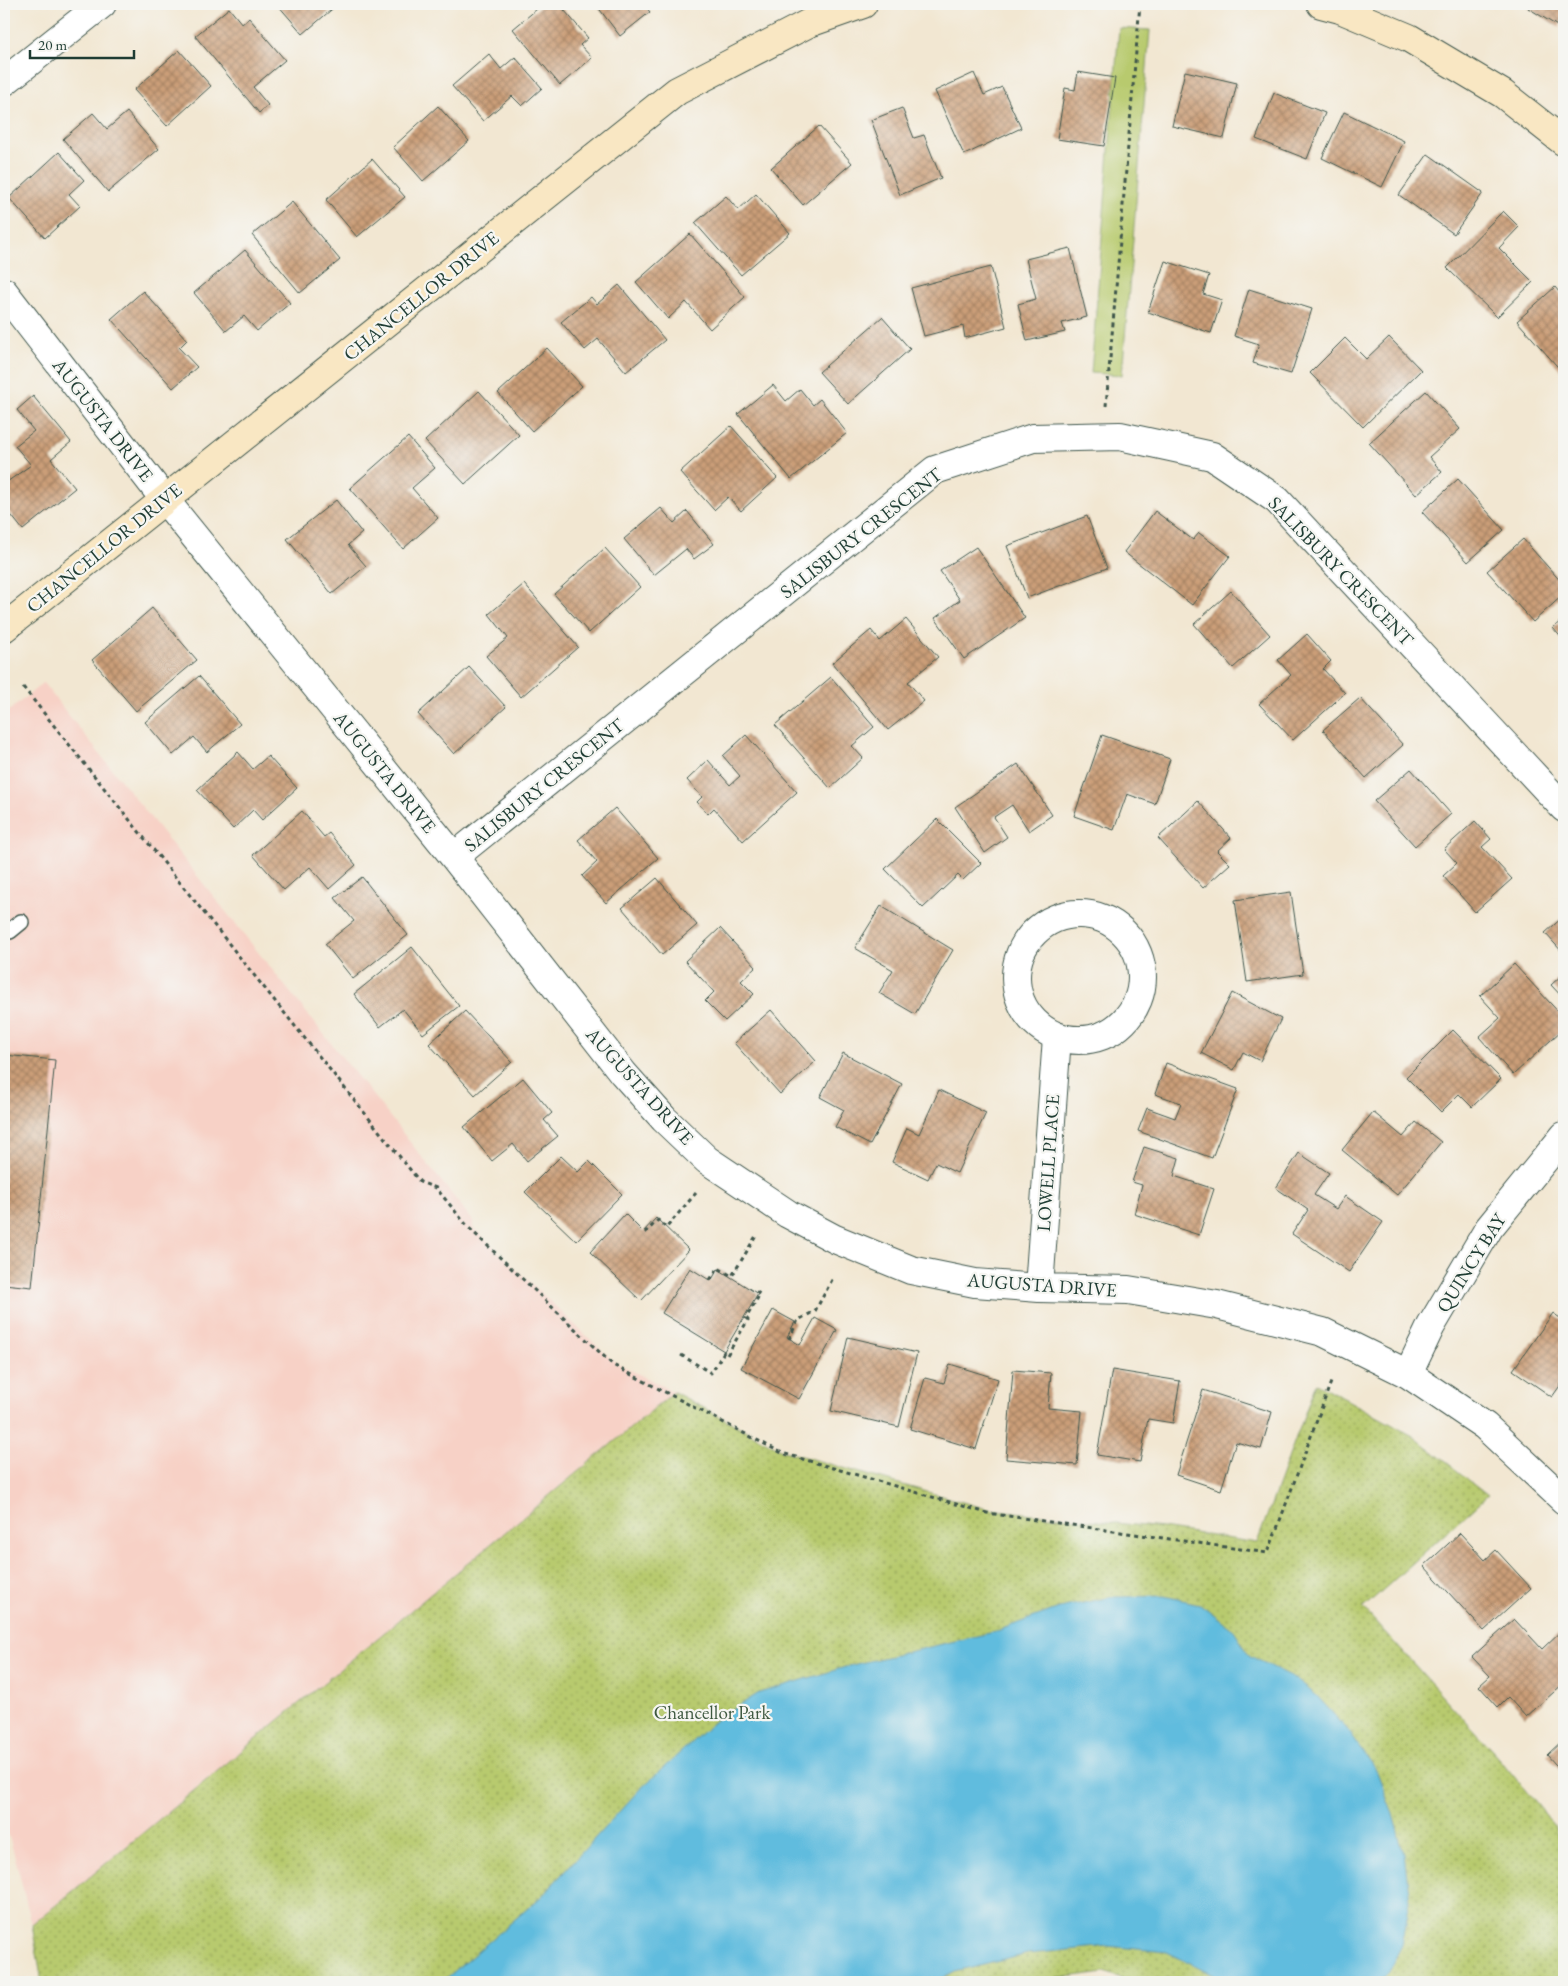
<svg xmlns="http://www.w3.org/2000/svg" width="1568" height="1986" font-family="'EB Garamond',serif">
  <defs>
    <pattern id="park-dots" width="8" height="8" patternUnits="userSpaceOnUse" patternTransform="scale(1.25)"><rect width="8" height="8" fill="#b8ca6e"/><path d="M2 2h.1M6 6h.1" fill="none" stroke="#95a55b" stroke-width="1.8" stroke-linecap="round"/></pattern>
    <pattern id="building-cross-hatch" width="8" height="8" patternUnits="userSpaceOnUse" patternTransform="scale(1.25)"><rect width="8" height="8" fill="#cb9e78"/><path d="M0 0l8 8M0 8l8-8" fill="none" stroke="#a48263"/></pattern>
  </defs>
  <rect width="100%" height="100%" fill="#f6f6f2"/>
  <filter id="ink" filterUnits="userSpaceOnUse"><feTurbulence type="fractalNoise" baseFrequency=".02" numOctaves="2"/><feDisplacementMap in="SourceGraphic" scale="10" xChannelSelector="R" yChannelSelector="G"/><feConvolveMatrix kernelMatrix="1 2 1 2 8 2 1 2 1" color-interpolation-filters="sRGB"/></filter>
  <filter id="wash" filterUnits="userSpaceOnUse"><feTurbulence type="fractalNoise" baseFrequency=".0096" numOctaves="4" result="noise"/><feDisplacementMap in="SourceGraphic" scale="20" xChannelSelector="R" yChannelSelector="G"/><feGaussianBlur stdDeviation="1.12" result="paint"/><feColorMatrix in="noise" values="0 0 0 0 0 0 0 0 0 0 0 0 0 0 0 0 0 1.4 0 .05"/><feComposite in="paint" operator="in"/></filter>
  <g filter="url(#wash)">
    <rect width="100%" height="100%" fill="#f2e7d2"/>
    <path fill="#f7d1c6" d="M43,683l430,538v7l140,133 61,31 -642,533 -18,-72 -10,-32v-1106z"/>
    <path fill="#b8ca6e" stroke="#6c8451" d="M1119,28l31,2 -28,345 -31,-2z"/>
    <path fill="url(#park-dots)" stroke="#6c8451" d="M1316,1383l97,53 75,59 -125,113 135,149 56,68 10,30v127h-434l-25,-10 -76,10h-987l-10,-57 642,-533 110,59 203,58 175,19 95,15z"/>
    <path fill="#60bcde" stroke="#407c89" d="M1164,1596l36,8 32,24 18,28 41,20 25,19 31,34 30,43 15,39 12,43 6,47 -8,44 -14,27 -11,10h-149l-61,-30 -59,-6 -80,8 -73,18 -19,10h-494l100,-86 97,-106 77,-70 43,-27 93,-28 142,-33 65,-24 53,-11z"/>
    <g id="blocks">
      <path fill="url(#building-cross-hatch)" d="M277,4h61l-35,30z
        M543,4h16l29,34 -8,7 12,13 -32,27 -47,-56z
        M600,4h47l-2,2 5,6 -30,24 -23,-30z
        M1531,4h33v14l-5,9 -31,-19z
        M229,8l13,16 7,-6 36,42 -32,27 15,18 -9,8 -64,-77z
        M179,50l32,36 -44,40 -33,-36z
        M489,54l12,15 14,-12 27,31 -20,18 -10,-10 -29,25 -31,-35z
        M1185,71l52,12 -13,55 -52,-12z
        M1078,72l37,6 -11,68 -47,-7 8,-51 10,2z
        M974,73l10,22 18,-8 19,41 -57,27 -29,-64z
        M1274,93l51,20 -18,46 -51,-20z
        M438,106l31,35 -46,40 -30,-34z
        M902,108l12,30 10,-3 17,43 -41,17 -29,-75z
        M127,112l32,37 -51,43 -45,-53 30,-26 14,16z
        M1344,112l60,29 -22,46 -60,-29z
        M819,126l33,37 -49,42 -32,-37z
        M59,152l25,28 -15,14 11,12 -35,32 -36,-40z
        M1428,154l55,39 -29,41 -55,-39z
        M372,159l33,38 -48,40 -31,-37z
        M756,194l34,39 -49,42 -46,-52 31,-27 12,14z
        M292,202l48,58 -40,33 -48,-58z
        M1503,211l16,16 -20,21 34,34 -36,35 -50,-49z
        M690,234l55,63 -35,32 -24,-27 -18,17 -32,-37z
        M1070,248l17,69 -25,6 3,9 -38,9 -9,-37 18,-5 -10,-40z
        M245,250l45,53 -33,28 -13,-15 -18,15 -32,-38z
        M1165,261l44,14 -6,19 19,6 -11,33 -63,-21z
        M991,267l15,60 -41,11 -2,-12 -39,10 -13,-48z
        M619,285l46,55 -39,32 -28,-33 -13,11 -24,-28 30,-25 6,7z
        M1555,287l9,11v76l-47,-53z
        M1249,289l63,20 -21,65 -38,-11 6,-19 -25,-8z
        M143,291l44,49 -8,8 18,19 -24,21 -62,-69z
        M882,317l28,32 -62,55 -29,-32z
        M1389,337l32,33 -58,57 -53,-54 35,-35 21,21z
        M547,348l35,38 -50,45 -34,-38z
        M773,385l13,16 14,-12 13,16 7,-6 27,34 -56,46 -53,-65z
        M479,391l40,44 -54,49 -40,-43z
        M1426,391l34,38 -31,28 13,15 -26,23 -47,-52z
        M33,396l38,46 -20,17 24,29 -52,42 -19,-24v-22l27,-19 -16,-19 19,-15 -17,-21z
        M731,426l46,52 -36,33 -13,-14 -14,13 -34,-38z
        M408,437l27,31 -23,20 26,30 -35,31 -53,-61z
        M1458,479l46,51 -36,32 -46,-50z
        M336,500l26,33 -14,12 18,21 -34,28 -45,-55z
        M661,508l13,15 13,-12 27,33 -20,15 -8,-10 -32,26 -30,-36z
        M1155,511l38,29 6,-7 31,23 -38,49 -68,-53z
        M1087,516l20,52 -80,30 -20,-52z
        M1523,539l41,46v9l-31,28 -46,-51z
        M976,547l49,71 -61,41 -29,-41 25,-18 -20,-29z
        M605,548l35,39 -51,46 -35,-39z
        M524,584l54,63 -57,50 -35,-41 22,-18 -19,-24z
        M1231,591l39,44 -37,33 -39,-44z
        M152,608l45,52 -61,51 -44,-51z
        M1564,618v23l-11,-13z
        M906,619l32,38 -30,25 16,19 -36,29 -56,-67 39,-33 9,11z
        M1307,634l24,27 -8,8 22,24 -52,47 -34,-36 32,-29 -13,-15z
        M469,667l37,40 -52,47 -36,-40z
        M199,676l41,48 -33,28 -13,-15 -21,18 -28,-33z
        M831,677l43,50 -22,19 11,12 -33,30 -55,-63z
        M1360,698l43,47 -37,33 -43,-48z
        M746,735l51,57 -54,49 -29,-33 -6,6 -11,-12 5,-5 -15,-17 21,-20 22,25 10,-9 -17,-20z
        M1102,735l68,24 -15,45 -28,-10 -13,36 -40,-14z
        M238,752l15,17 15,-13 29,32 -35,32 -9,-10 -20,19 -36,-39z
        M1018,764l34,51 -23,16 -17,-26 -18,12 13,20 -22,16 -30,-46z
        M1411,769l40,45 -36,32 -41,-45z
        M1198,801l33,37 -14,13 13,13 -27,24 -45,-50z
        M615,808l43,50 -52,45 -24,-27 15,-14 -19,-22z
        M302,811l22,26 5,-4 27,32 -27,24 -19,-22 -26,23 -31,-35z
        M937,819l44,44 -18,17 -5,-5 -35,33 -38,-39z
        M1475,821l16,18 -9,8 30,32 -37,33 -32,-36 14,-13 -13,-14z
        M362,877l46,58 -55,44 -28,-35 29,-23 -19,-23z
        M657,878l40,47 -35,30 -40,-47z
        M1291,892l12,82 -56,8 -12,-82z
        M881,906l72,44 -38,64 -36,-21 14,-23 -38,-22z
        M1564,916v38l-19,-21z
        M720,928l36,39 -15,14 13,13 -29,27 -20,-20 9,-9 -29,-31z
        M412,947l47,59 -36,28 -20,-25 -23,18 -26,-33z
        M1514,964l50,54v10l-51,47 -34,-38 21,-19 -20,-22z
        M1564,973v26l-13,-14z
        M1232,993l49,26 -21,42 -17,-9 -9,18 -33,-17z
        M771,1010l45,51 -36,33 -46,-51z
        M465,1011l47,51 -37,33 -46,-51z
        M1453,1030l48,49 -29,28 -13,-13 -18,18 -35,-35z
        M843,1053l59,31 -32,61 -35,-18 9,-17 -24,-13z
        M4,1055l51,5 -23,227 -28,-3z
        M1166,1063l72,26 -26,69 -74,-27 9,-23 28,10 6,-15 -26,-9z
        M523,1078l29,35 -8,7 14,16 -31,25 -14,-17 -21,17 -28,-34z
        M939,1090l47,23 -29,60 -21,-10 -8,16 -36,-17 15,-34 12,6z
        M1373,1112l30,25 13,-15 25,20 -44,53 -55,-45z
        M1144,1147l35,11 -5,18 40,13 -15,46 -65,-21 8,-29 -10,-3z
        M1299,1153l30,20 -15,22 22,14 9,-13 38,26 -34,50 -57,-38 16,-24 -32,-22z
        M561,1156l17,16 11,-11 33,33 -46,47 -51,-49z
        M625,1214l18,18 13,-14 33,32 -48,51 -51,-49z
        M690,1268l21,13 7,-12 40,25 -34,57 -62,-38z
        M773,1310l22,12 -8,15 13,8 15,-27 22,12 -38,69 -58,-31z
        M1553,1313l11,8v59l-12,17 -39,-27z
        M848,1337l69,16 -18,74 -68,-16z
        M950,1364l48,15 -22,70 -66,-20 15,-51 19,5z
        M1013,1370l38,3 -3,35 34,3 -5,54 -71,-6z
        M1112,1370l68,11 -7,42 -25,-4 -8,43 -43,-7z
        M1203,1390l69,22 -11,37 -25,-7 -15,48 -45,-15z
        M1460,1533l25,27 11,-10 35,38 -47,43 -60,-65z
        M1514,1619l28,30 22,-21v55l-38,34 -18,-20 -10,10 -19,-21 11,-10 -18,-19z
        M1564,1739v35l-17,-19z"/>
    </g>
  </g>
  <g filter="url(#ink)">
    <use href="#blocks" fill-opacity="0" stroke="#3f564c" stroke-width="1"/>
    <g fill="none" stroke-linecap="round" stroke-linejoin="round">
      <defs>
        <path id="lane" d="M4,931h6l11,-9"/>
        <path id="street" d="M4,82l98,-78
          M4,292l161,208 289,357 169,216 41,46 43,41 81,54 47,25 76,31 64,13 64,5 89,2 89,15 106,27 85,42 77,52 79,74
          M454,857l481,-387 98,-32 87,-2 92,20 65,44 287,308
          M1016 977a63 63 0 1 1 126 0a63 63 0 1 1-126 0Z
          M1039,1288l18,-251
          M1408,1374l23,-48 58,-98 75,-92"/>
        <path id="secondary" d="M1321,4l19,5 69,29 94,56 61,48
          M4,628l673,-537 132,-68 54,-19"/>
      </defs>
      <use href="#lane" stroke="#3f564c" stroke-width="18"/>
      <use href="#street" stroke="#3f564c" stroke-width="30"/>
      <use href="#secondary" stroke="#3f564c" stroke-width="30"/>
      <path stroke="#3f564c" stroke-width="3" stroke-dasharray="4 4" stroke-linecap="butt" d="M1106,406l34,-402
        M23,687l397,495 16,6 33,40 144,137 169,88 205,60 281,40 63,-171
        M645,1233l13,-13 8,8 30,-35
        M710,1280l8,-12 14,8 24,-40
        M789,1339l9,-19 17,-9 18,-33
        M681,1355l30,18 13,-21 3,3 21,-35 -2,-2 14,-24 -5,-3"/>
      <use href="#lane" stroke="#fff" stroke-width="15"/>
      <use href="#street" stroke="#fff" stroke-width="28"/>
      <use href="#secondary" stroke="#f9e7c3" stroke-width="28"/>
    </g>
  </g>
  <g text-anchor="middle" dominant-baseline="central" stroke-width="4.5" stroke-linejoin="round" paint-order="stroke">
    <g font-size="19" fill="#1f3d34" stroke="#f6f6f2">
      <text transform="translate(421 296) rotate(-39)">CHANCELLOR DRIVE</text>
      <text transform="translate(103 420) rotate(52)">AUGUSTA DRIVE</text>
      <text transform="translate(861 533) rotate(-38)">SALISBURY CRESCENT</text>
      <text transform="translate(104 548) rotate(-39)">CHANCELLOR DRIVE</text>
      <text transform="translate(1341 571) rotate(46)">SALISBURY CRESCENT</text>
      <text transform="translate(385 772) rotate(51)">AUGUSTA DRIVE</text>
      <text transform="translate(544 785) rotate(-39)">SALISBURY CRESCENT</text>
      <text transform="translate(640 1086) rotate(48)">AUGUSTA DRIVE</text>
      <text transform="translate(1048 1163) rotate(-86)">LOWELL PLACE</text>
      <text transform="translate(1471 1263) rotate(-58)">QUINCY BAY</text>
      <text transform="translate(1042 1285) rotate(4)">AUGUSTA DRIVE</text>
    </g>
    <g font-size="19" fill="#3e5940" stroke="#f6f6f2">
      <text x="712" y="1712">Chancellor Park</text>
    </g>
  </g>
  <rect width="1568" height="1986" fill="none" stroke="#f6f6f2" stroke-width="20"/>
  <path d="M30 50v8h104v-8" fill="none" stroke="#1f3d34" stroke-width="2.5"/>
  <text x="38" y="50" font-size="15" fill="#1f3d34" stroke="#f6f6f2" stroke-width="4" paint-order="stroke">20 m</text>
</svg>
